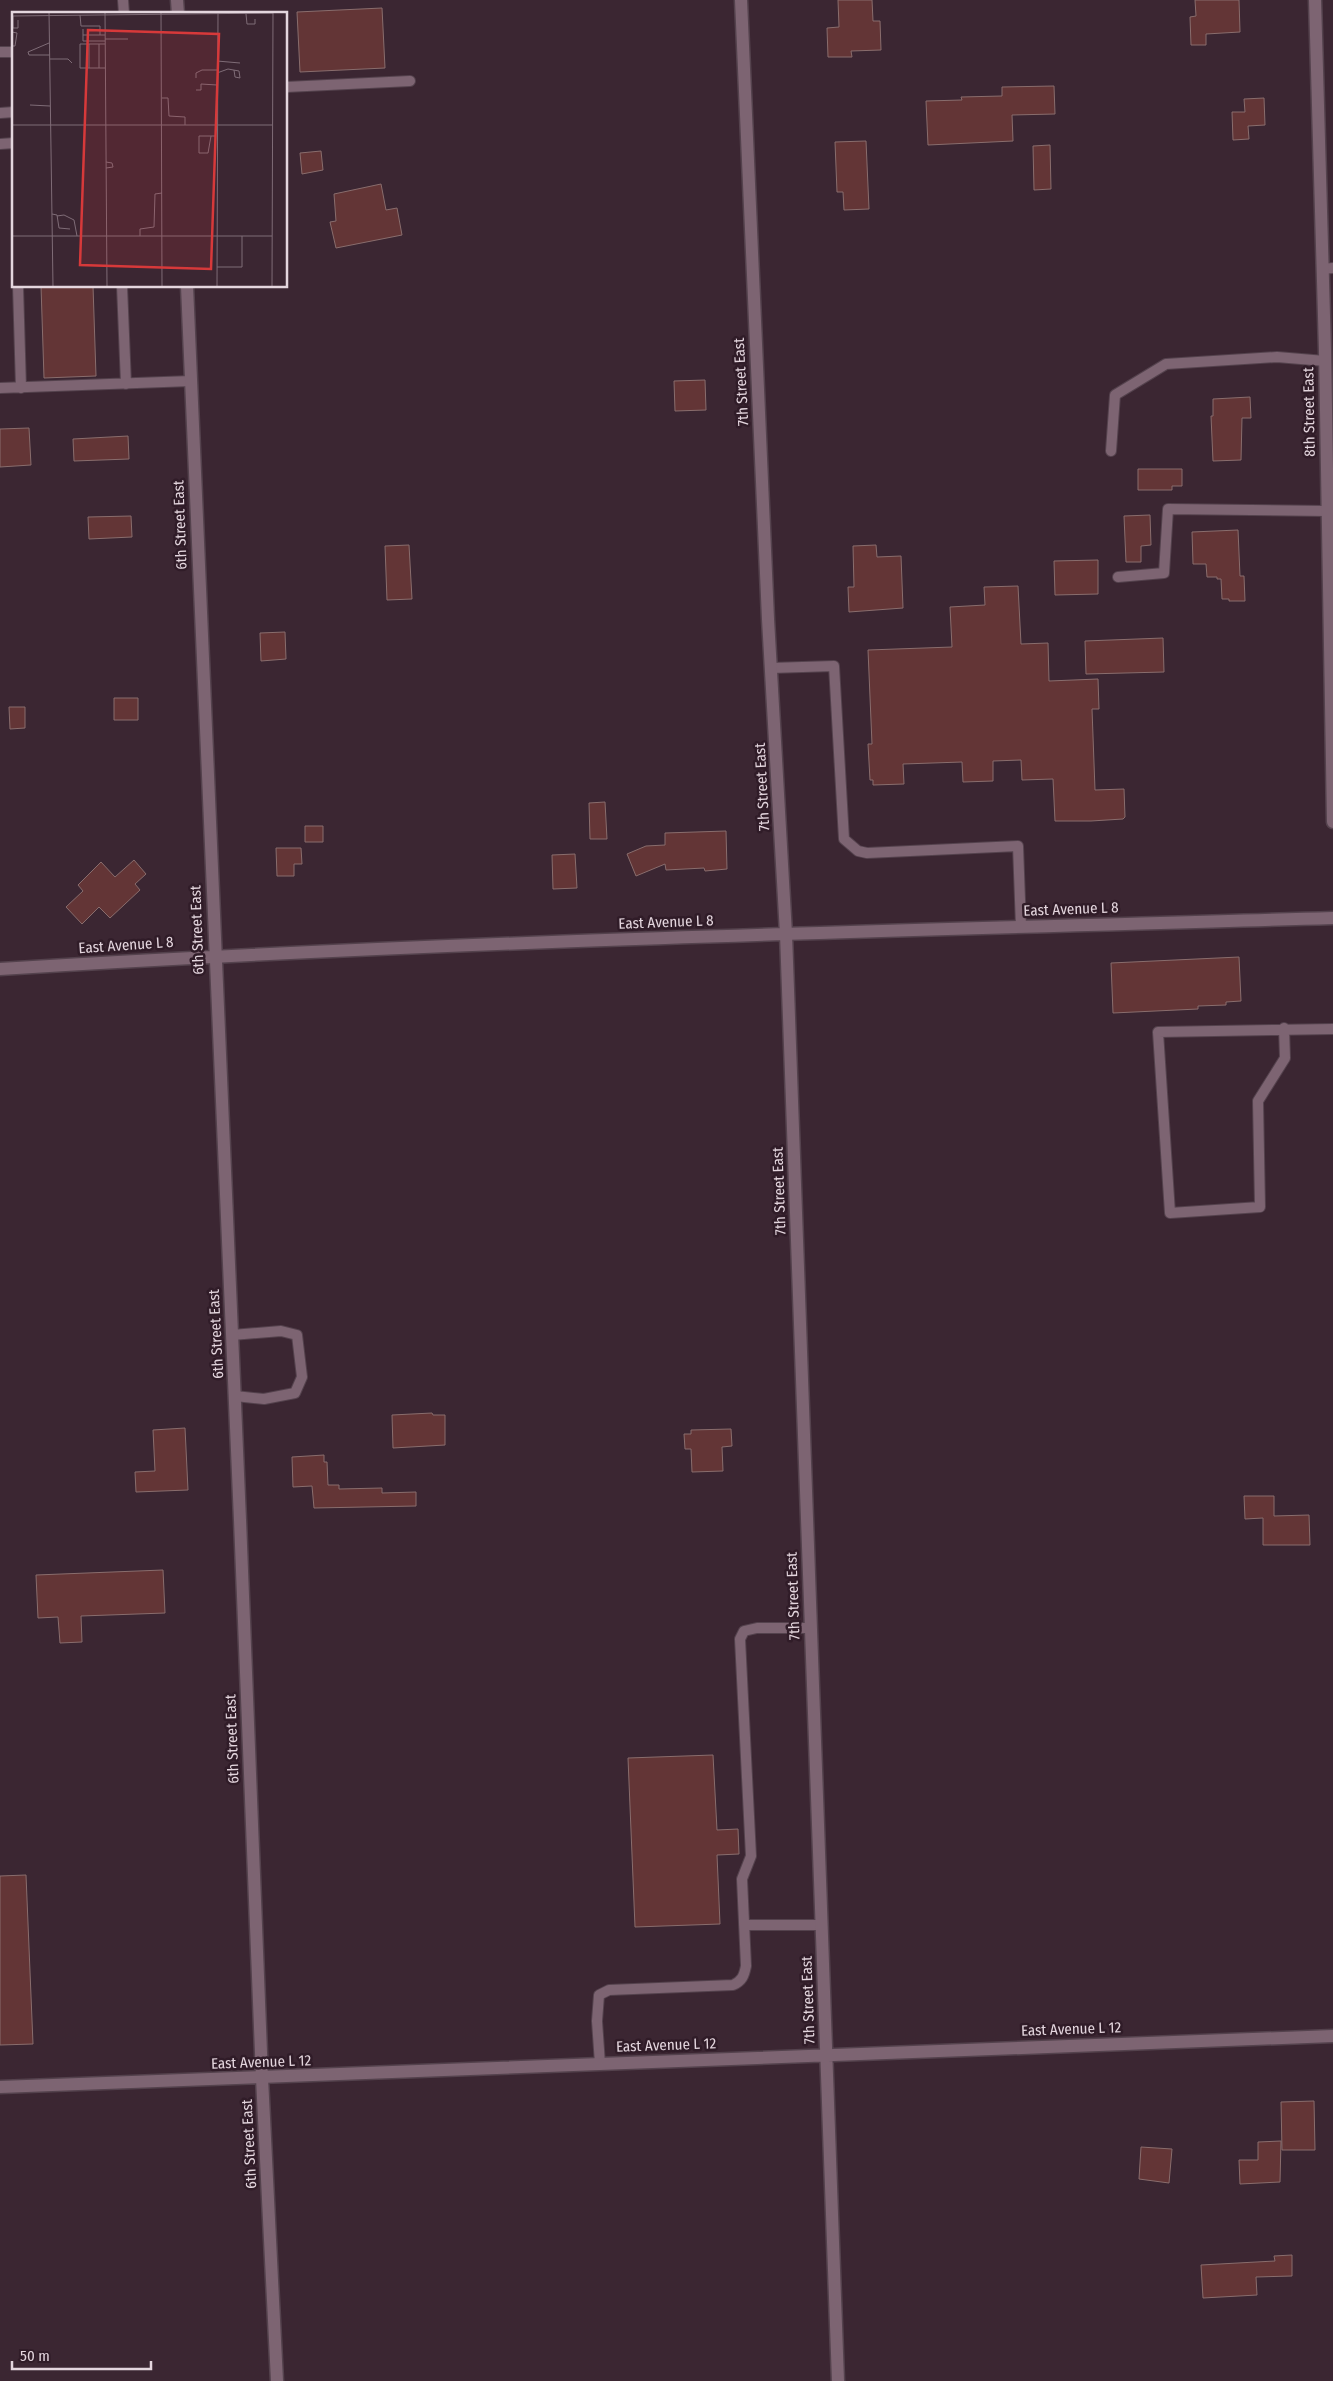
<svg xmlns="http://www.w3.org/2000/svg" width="1333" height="2381" font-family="'Fira Sans Condensed',sans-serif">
  <rect width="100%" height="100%" fill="#3b2632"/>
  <path fill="#633536" stroke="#896d6d" d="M838,0h34l1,21h7l1,29 -30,1 1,6h-24l-1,-29 12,-1z
    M1195,0h44l1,32 -34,2v11h-15l-1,-28 6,-1z
    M382,8l3,60 -85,4 -3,-60z
    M1054,86l1,28 -43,1 1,26 -85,4 -2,-44 36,-1 -1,-3 41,-1v-9z
    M1264,98l1,27 -17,1 1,13 -16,1 -1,-28h13l-1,-13z
    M866,141l3,68 -25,1 -1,-18h-6l-2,-50z
    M1050,145l1,44 -17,1 -1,-44z
    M321,151l2,19 -21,4 -2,-21z
    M381,184l5,26 11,-2 5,27 -66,13 -6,-26 6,-1 -2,-27z
    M41,286h52l3,90 -52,2z
    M705,380l1,30 -31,1 -1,-30z
    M1250,397l1,21h-9l-1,42 -28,1 -2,-45h2v-17z
    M29,428l2,37 -31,2v-38z
    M128,436l1,23 -55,2 -1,-22z
    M1138,469h44v17h-10v4h-34z
    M1150,515l1,30 -10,1v16h-15l-2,-46z
    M131,516l1,21 -43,2 -1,-22z
    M1238,530l2,46h4l1,25h-16v-2h-7l-1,-20h-4v-2h-10l-1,-13h-13l-1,-32z
    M409,545l3,54 -25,1 -2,-54z
    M876,545l1,12 24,-1 2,52 -54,4 -1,-25h6l-1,-41z
    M1098,560v34l-43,1 -1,-34z
    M1018,586l3,58 27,-1 1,38 49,-2 1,30h-7l3,81 29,-1 1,28 -2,2 -32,2h-36l-2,-42 -31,1 -1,-20 -28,1v20l-30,1 -1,-20 -59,2 1,20 -31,1v-5h-3l-2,-36h4l-4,-94 84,-3 -2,-40 35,-2 -1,-18z
    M285,632l1,27 -25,2 -1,-28z
    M1163,638l1,34 -78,2 -1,-33z
    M114,698h24v22h-24z
    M9,707h16v21l-15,1z
    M605,802l2,37h-17l-1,-36z
    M305,826h18v16h-18z
    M726,831l1,38 -22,2 -1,-3 -38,2 -1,-6 -29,12 -9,-22 19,-8 19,-1v-12z
    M276,848h25l1,16h-8v12h-17z
    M575,854l2,34 -24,1 -1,-34z
    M134,860l12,14 -11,10 5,6 -30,28 -11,-11 -17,17 -16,-17 17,-16 -5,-6 23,-23 14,15z
    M1239,957l2,44 -15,1v3l-28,1v3l-85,4 -2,-50z
    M432,1413l1,2h12v30l-52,3 -1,-33z
    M185,1428l3,62 -52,2 -1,-20 20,-1 -2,-41z
    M731,1429l1,17 -10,1 1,24 -31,1 -1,-23h-6l-1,-15h7v-4z
    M324,1455v7h3l1,23h11v4l43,-1v5l34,-1v14l-102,2 -2,-22 -19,1 -1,-30z
    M1244,1496h30v20l35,-1 1,30h-47v-27l-18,1z
    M163,1570l2,43 -84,3 1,26 -22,1 -2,-26 -20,1 -2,-43z
    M713,1755l4,75 21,-1 1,25 -22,1 3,69 -85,3 -7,-169z
    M26,1875l7,169 -33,1v-169z
    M1314,2101l1,49h-33l-1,-48z
    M1281,2141l-1,41 -40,2 -1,-24h19v-18z
    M1141,2147l31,2 -3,34 -30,-4z
    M1292,2255v21l-36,1 1,18 -54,3 -2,-33 74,-4 -1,-5z"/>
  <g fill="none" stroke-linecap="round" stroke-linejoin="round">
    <defs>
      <path id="lane" d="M123,0l1,14
        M0,52h14
        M286,87l124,-6
        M0,113l14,-1
        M0,144l14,-1
        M1322,269l11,-1
        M18,286l3,102
        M122,286l4,98
        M0,388l191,-7
        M1111,451l4,-56 51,-31 111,-7 48,4
        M1118,577l46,-4 4,-64 159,2
        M771,668l63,-2 10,173 14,12 9,2 151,-7 3,81
        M1284,1028l1,30 -27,43 2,106 -90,6 -12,-181 175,-3
        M232,1335l49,-4 16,4 5,42 -7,16 -31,6 -29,-3
        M744,1925h78
        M600,2064l-3,-43 2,-26 10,-5 124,-5c9,-4 11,-9 13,-19l-4,-87 9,-23 -11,-217 4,-8 13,-3h54"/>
      <path id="street" d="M177,0l1,14
        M741,0l27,619 18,315 52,1447
        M1315,0l10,351 8,471
        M187,286l53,1234 22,558 15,303
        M0,969c444,-28 889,-38 1333,-51
        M0,2087l1333,-51"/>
    </defs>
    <use href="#lane" stroke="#54424d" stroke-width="12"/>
    <use href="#street" stroke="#54424d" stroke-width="15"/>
    <use href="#lane" stroke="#7d6472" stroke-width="10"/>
    <use href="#street" stroke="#7d6472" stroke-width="12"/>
  </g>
  <g text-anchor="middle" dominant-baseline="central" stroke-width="5" stroke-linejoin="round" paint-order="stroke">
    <g font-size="15" fill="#e4d6de" stroke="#301c28">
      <text transform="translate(741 382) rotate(-93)">7th Street East</text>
      <text transform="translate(1309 412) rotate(-91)">8th Street East</text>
      <text transform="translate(180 525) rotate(-92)">6th Street East</text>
      <text transform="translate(762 787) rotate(-93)">7th Street East</text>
      <text transform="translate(1071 909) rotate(-2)">East Avenue L 8</text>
      <text transform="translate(666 922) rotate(-2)">East Avenue L 8</text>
      <text transform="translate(197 930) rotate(-92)">6th Street East</text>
      <text transform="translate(126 945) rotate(-4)">East Avenue L 8</text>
      <text transform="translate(779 1191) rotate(-92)">7th Street East</text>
      <text transform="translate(216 1334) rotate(-93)">6th Street East</text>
      <text transform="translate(793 1596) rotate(-92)">7th Street East</text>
      <text transform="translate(232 1739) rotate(-92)">6th Street East</text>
      <text transform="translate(808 2000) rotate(-92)">7th Street East</text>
      <text transform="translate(1071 2029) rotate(-2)">East Avenue L 12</text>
      <text transform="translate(666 2045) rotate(-2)">East Avenue L 12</text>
      <text transform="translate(261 2062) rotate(-2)">East Avenue L 12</text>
      <text transform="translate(249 2144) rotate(-93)">6th Street East</text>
    </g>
  </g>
  <g transform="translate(12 12)">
    <rect width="275" height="275" fill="#3b2632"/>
    <path fill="none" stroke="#7f6c77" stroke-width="1" d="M37,0l4,275M93,0l2,275M149,0l1,275M234,2l1,10h8v-5M68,3l1,11h19v9h5M0,4l261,-3M1,4v12h5v-8M71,17v12h22M0,20l5,1 -2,13h-3M71,23h17M93,27h23M37,31l-21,9 1,3h21M87,32v24M93,32h-25v24h25M38,47h18l4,4M205,49l23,2M77,56v-24M205,61l11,-4 11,2 1,7 -5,-1 -1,-7M184,66v-5l6,-3h15M184,78h5v-6l16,1M150,86h6l1,18 16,1v8M18,93l20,1M0,113h260M199,124l-3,17h-9v-17h17M94,150l6,1 1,4 -7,1M40,202l5,1 2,13 11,1M45,204l7,-1 10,5 3,16M0,224h260M128,224v-7l14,-2 1,-33 7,-1M205,255h25v-31M205,275l1,-275M260,275l1,-275"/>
    <path fill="#d7393a" fill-opacity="0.15" stroke="#d7393a" stroke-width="2.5" d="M76,18l131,4 -8,235 -131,-4z"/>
    <rect width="275" height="275" fill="none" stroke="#e4d6de" stroke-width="2.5"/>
  </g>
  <path d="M12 2361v8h139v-8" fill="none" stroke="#e4d6de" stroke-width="2.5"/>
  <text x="20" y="2361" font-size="15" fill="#e4d6de" stroke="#301c28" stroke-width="4" paint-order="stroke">50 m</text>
</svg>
